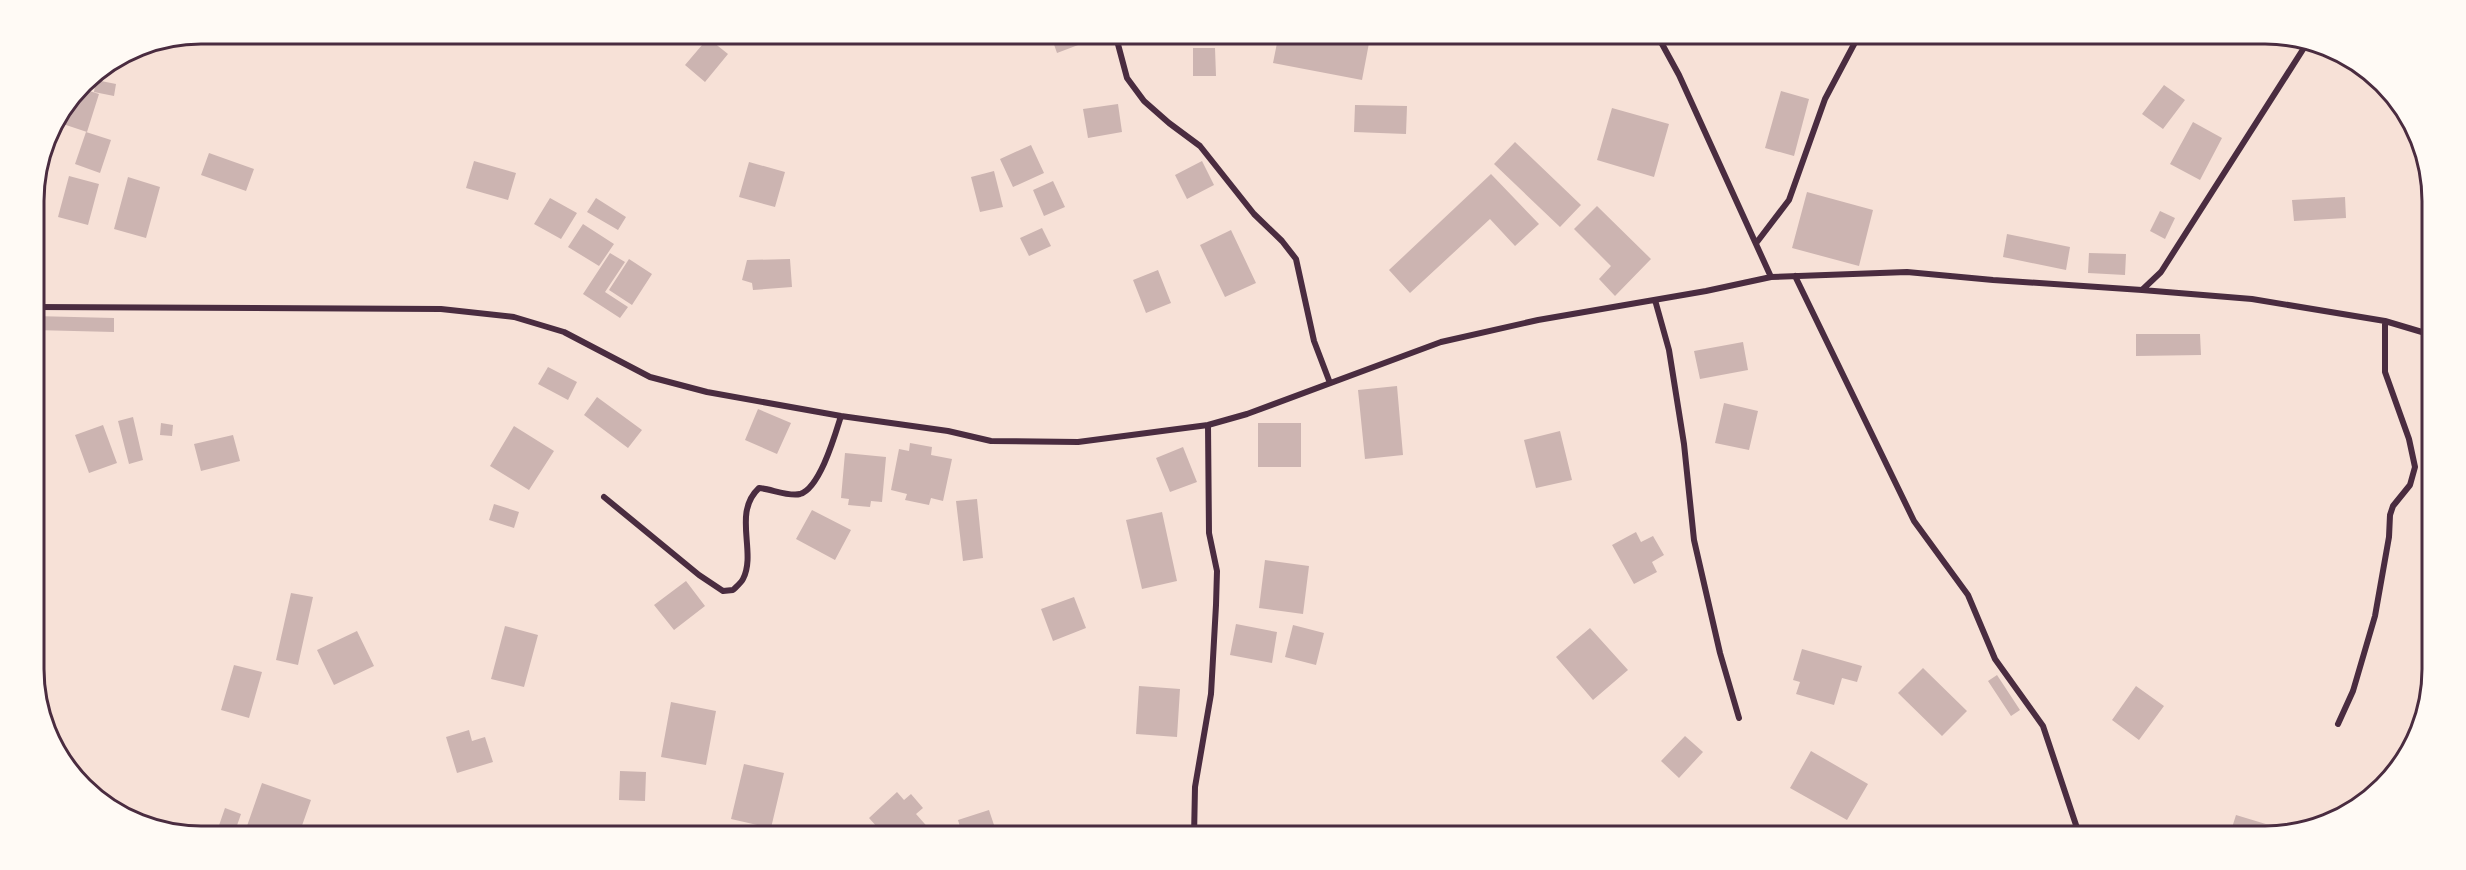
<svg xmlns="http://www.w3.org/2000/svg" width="2466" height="870" font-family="'Source Sans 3',sans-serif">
  <rect width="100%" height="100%" fill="#f7e1d7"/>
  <path fill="#ccb4b1" d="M1050,33h42l2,6 -37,14z
    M1279,33h39l51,10 -7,37 -89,-17z
    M708,38l20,16 -23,28 -20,-17z
    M1193,48h22l1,28h-23z
    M96,80l20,4 -2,12 -20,-4z
    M2164,85l21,15 -22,29 -21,-15z
    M80,88l19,6 -12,38 -33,-11z
    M1781,91l28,8 -15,57 -29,-8z
    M1118,104l4,28 -34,6 -5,-29z
    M1355,105l52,1 -1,28 -52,-2z
    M1612,108l57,16 -15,53 -57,-17z
    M2193,122l29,16 -22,42 -30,-16z
    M86,132l25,8 -11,33 -25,-9z
    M1515,142l66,63 -21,22 -66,-63z
    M1031,145l13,28 -31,14 -13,-28z
    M209,153l45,16 -8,22 -45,-16z
    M474,161l42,12 -8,27 -42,-12z
    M1202,161l12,24 -27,14 -12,-24z
    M749,162l36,10 -10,35 -36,-10z
    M994,171l9,36 -23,5 -9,-35z
    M1491,174l48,50 -24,22 -25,-27 -80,74 -21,-23z
    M69,176l30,8 -11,41 -30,-8z
    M128,177l32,10 -14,51 -32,-9z
    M1053,181l12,26 -21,9 -11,-26z
    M1807,192l66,18 -14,56 -67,-18z
    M2345,197l1,21 -52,3 -2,-21z
    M550,198l27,15 -16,26 -27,-15z
    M596,198l30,19 -8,13 -31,-18z
    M1597,206l54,53 -36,37 -16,-17 12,-13 -37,-37z
    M2160,211l15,7 -10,21 -15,-8z
    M583,224l31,20 -15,22 -31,-19z
    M1042,228l9,18 -22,10 -9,-18z
    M1231,230l25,53 -31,14 -25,-52z
    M2007,234l63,13 -4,23 -63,-13z
    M610,253l15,9 -20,30 23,15 -8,11 -37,-24z
    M2089,253l37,1 -1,21 -37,-2z
    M629,259l23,15 -20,31 -23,-15z
    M790,259l2,28 -39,3 -1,-7 -10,-3 5,-20z
    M1158,270l13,33 -25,10 -13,-33z
    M34,316l80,2v14l-80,-2z
    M2136,334h64l1,21 -65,1z
    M1743,342l5,28 -48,9 -6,-28z
    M548,367l29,15 -9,18 -30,-16z
    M1397,386l6,69 -38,4 -7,-69z
    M597,397l45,33 -14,18 -44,-33z
    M1724,403l34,8 -9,39 -34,-7z
    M758,409l33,14 -14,31 -32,-14z
    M133,417l10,43 -14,4 -11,-43z
    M161,423l12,2 -1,11 -12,-1z
    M1258,423h43v44h-43z
    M103,425l14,38 -28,10 -14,-38z
    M514,426l40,25 -25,39 -39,-24z
    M1560,431l12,49 -36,8 -12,-48z
    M233,435l7,26 -39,10 -7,-27z
    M910,443l22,4 -1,8 21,4 -9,42 -12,-3 -2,7 -24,-5 2,-6 -16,-4 8,-41 10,2z
    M1183,447l14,35 -27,10 -14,-34z
    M845,453l41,4 -4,45 -11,-1 -1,6 -22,-2 1,-6 -8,-1z
    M977,499l6,59 -20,3 -7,-60z
    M494,504l25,8 -5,16 -25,-8z
    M812,510l39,20 -16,30 -39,-21z
    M1162,512l15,69 -35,8 -16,-69z
    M1636,532l5,10 12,-6 11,19 -12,7 5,10 -23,12 -22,-39z
    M1265,560l44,6 -6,48 -44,-6z
    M686,581l19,25 -31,24 -20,-25z
    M291,593l22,4 -15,68 -22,-5z
    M1074,597l12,31 -33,13 -12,-32z
    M1236,624l41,8 -5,31 -42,-8z
    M1293,625l31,8 -8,32 -31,-8z
    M505,626l33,9 -14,52 -33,-8z
    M1590,628l38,42 -35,30 -37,-43z
    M357,631l17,35 -40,19 -17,-35z
    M1802,649l60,17 -5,16 -15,-4 -8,27 -38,-11 4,-12 -7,-2z
    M234,665l28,7 -13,46 -28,-8z
    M1923,668l44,43 -25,25 -44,-43z
    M1997,675l23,35 -9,6 -23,-35z
    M1139,686l41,3 -3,48 -41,-3z
    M2136,686l28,20 -25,34 -27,-20z
    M671,702l45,9 -10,54 -45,-8z
    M469,730l3,11 13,-4 8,25 -36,11 -11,-36z
    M1685,736l18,16 -24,26 -18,-17z
    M1811,751l57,33 -21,36 -57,-32z
    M744,764l40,9 -13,55 -40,-9z
    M620,771l26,1 -1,29 -26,-1z
    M262,783l49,17 -13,37h-20l-31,-11z
    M897,792l7,8 7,-6 12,14 -7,6 16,18 -6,5h-40l-17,-19z
    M225,808l16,6 -8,23h-18z
    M989,810l7,21 -19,6h-14l-5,-17z
    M2236,815l43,13 -3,9h-47z"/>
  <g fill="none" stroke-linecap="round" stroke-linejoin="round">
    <path stroke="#4a2c40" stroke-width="6" d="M1115,33l12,45 17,23 25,22 31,23 54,68 28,27 14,18 18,82 16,42
      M1656,33l23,42 92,202
      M1757,242l32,-42 36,-101 35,-66
      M1795,276l119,245 54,74 27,64 48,67 37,111
      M2142,290l110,9 133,22 47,14
      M1655,300l14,50 15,94 10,96 26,113 19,65
      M34,307l407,2 73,8 50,15 86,45 57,15 134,24 107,15 43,10 87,1 130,-17 39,-11 194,-72 97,-22 168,-29 65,-14 136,-5 86,8 149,10 19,-18 148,-232
      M604,497l95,78 24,16 10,-1c3,-3 8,-7 10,-11 14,-27 -11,-66 16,-91 12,1 30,9 41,6 20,-6 35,-59 41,-78
      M2338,724l15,-33 22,-75 14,-79 1,-22 3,-9 17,-21 5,-18 -6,-28 -24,-67v-51
      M1194,837l1,-50 16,-93 5,-89 1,-34 -8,-38 -1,-108"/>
  </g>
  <path d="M0 0H2466V870H0ZM201 44H2265A157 157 0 0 1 2422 201V669A157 157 0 0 1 2265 826H201A157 157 0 0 1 44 669V201A157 157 0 0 1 201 44Z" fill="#fffaf5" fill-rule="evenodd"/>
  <path fill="none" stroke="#4a2c40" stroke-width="3" d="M201 44H2265A157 157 0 0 1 2422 201V669A157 157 0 0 1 2265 826H201A157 157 0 0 1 44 669V201A157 157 0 0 1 201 44Z"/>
</svg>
